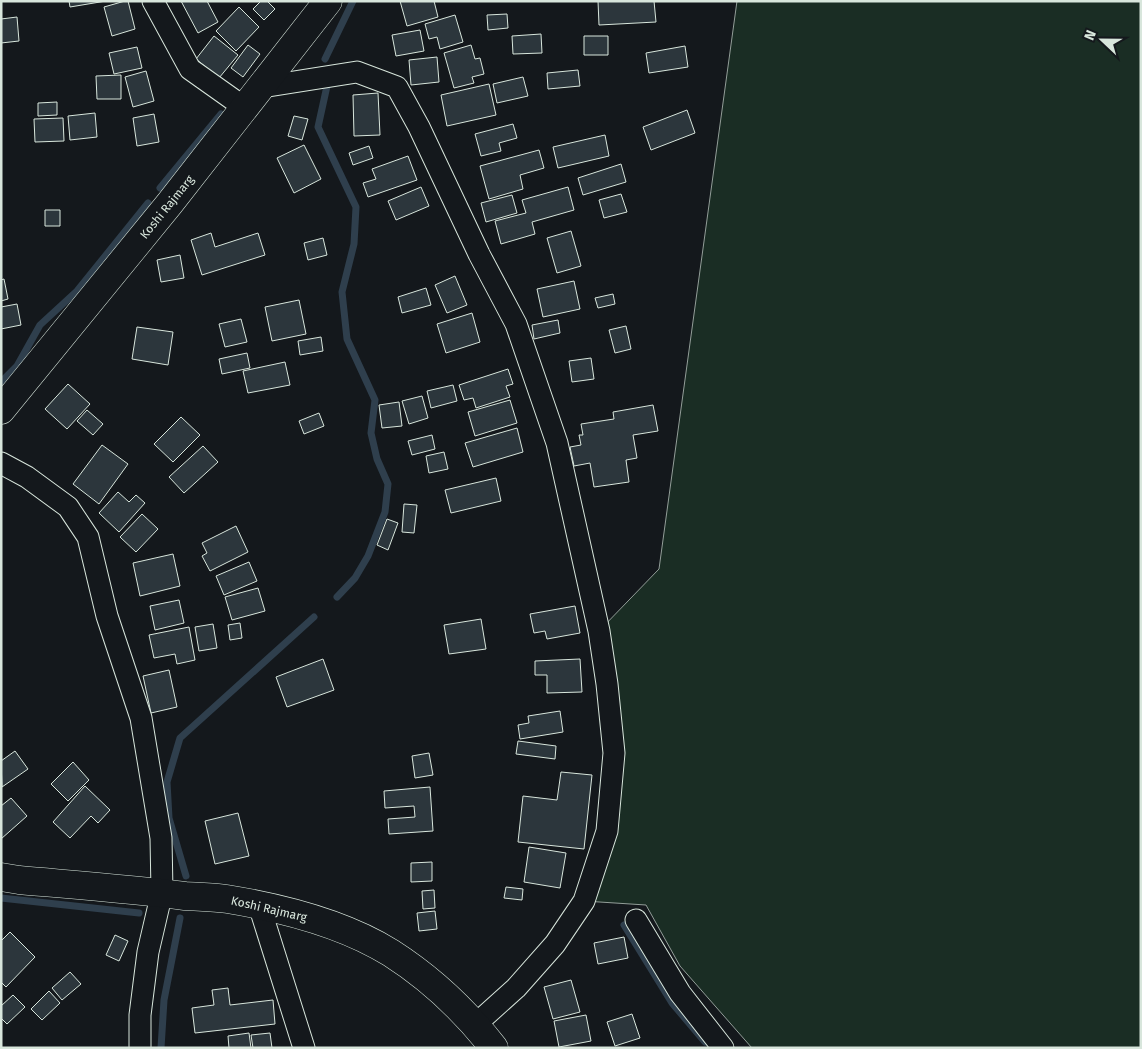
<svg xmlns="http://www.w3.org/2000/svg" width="1142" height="1049" font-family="'Fira Sans',sans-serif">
  <rect width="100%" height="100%" fill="#14181c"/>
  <path fill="#1a2d24" stroke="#939e99" d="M737,1h404v1047h-389l-72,-82 -34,-61 -62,-4 23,-70 -8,-200 60,-62z"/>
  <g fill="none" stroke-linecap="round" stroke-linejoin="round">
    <path stroke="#2f3f4d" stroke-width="7" d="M325,59l28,-58
      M327,86l-9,41 38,80 -2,37 -12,48 5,47 28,61 -4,33 6,26 11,25 -3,28 -17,44 -13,22 -18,19
      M160,188l61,-74
      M1,382l16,-16 23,-41 37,-34 71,-88
      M186,876l-17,-58 -2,-36 13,-44 134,-121
      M1,898l138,15
      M624,925l48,78 33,39
      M161,1048l3,-48 16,-82"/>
  </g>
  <path fill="#2c363c" stroke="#d8e6dc" d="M69,1h37l-36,6z
    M125,1h3l7,28 -23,7 -8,-29z
    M181,1h26l11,21 -20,11z
    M261,1h6l8,8 -11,11 -11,-11z
    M400,1h34l4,16 -31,9z
    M598,1h56l2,21 -57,3z
    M239,7l20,20 -23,24 -20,-20z
    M507,14l1,14 -20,2 -1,-15z
    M455,15l8,27 -23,7 -3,-12 -8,2 -4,-15z
    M17,17l2,24 -18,2v-24z
    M420,30l4,21 -28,5 -4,-21z
    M541,34l1,19 -29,1 -1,-18z
    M214,36l24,19 -19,23 -23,-19z
    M584,36h24v19h-24z
    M248,45l12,9 -17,23 -12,-9z
    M471,45l4,14 5,-1 4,16 -12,3 2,6 -20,5 -10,-35z
    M685,46l3,21 -39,6 -3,-20z
    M137,47l5,21 -28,6 -5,-21z
    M437,57l2,25 -28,3 -2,-25z
    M578,70l2,16 -32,3 -1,-16z
    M146,71l8,30 -21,6 -8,-30z
    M121,75v24h-24l-1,-23z
    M523,77l5,19 -31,7 -4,-19z
    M489,84l7,31 -49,11 -6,-31z
    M378,93l2,42 -26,1 -1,-41z
    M57,102v13l-19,1v-13z
    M687,110l8,23 -44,17 -8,-23z
    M95,113l2,24 -27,3 -2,-24z
    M154,114l5,28 -22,4 -4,-28z
    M294,116l14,3 -6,21 -14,-4z
    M63,118l1,23 -29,1 -1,-23z
    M513,124l4,14 -18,5 2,8 -20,5 -6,-22z
    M605,135l4,21 -51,12 -5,-21z
    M304,145l17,34 -27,14 -17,-35z
    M369,146l4,12 -20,7 -4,-12z
    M539,150l5,18 -24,7 3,14 -34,10 -9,-33z
    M408,156l9,24 -49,17 -5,-14 13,-4 -4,-10z
    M621,164l5,18 -43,13 -5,-17z
    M421,187l8,19 -33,14 -8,-19z
    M568,187l6,23 -42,12 3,12 -34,10 -6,-23 31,-8 -4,-13z
    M621,194l6,18 -23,6 -5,-18z
    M512,195l5,18 -31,9 -5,-19z
    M45,210h15v16h-15z
    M571,231l10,35 -24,7 -10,-35z
    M211,233l4,14 43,-14 7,22 -63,20 -11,-35z
    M323,238l4,17 -19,5 -4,-17z
    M180,255l4,23 -23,4 -4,-22z
    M455,276l12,29 -20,8 -12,-28z
    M4,279l4,20 -7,2v-21z
    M574,281l6,28 -37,8 -6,-28z
    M426,288l5,17 -29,8 -4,-16z
    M613,294l2,10 -17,4 -3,-10z
    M299,300l7,34 -34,7 -7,-34z
    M17,304l4,21 -20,4v-22z
    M472,313l8,29 -34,11 -9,-29z
    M241,319l6,23 -22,5 -6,-23z
    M558,320l2,13 -26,6 -2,-14z
    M626,326l5,23 -16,4 -6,-23z
    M137,327l36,5 -5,33 -36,-6z
    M321,337l2,14 -23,4 -2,-14z
    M247,353l3,15 -28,6 -3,-15z
    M591,358l3,21 -22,3 -3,-21z
    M285,362l5,23 -42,8 -5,-22z
    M508,369l5,15 -7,2 4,11 -34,11 -3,-10 -9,2 -5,-15z
    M68,384l22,20 -23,25 -22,-20z
    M453,385l4,16 -26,7 -4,-17z
    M422,396l6,22 -19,6 -7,-23z
    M510,400l7,23 -42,13 -7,-24z
    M399,402l3,24 -20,2 -3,-23z
    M653,405l5,26 -25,4 4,23 -11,2 3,22 -35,5 -4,-24 -16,3 -4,-19 11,-2 -2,-10h4l-2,-11 33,-5 -1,-7z
    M87,410l16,14 -10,11 -16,-14z
    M319,413l5,13 -20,8 -5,-13z
    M181,417l19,18 -27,27 -19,-18z
    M517,428l6,24 -50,15 -8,-24z
    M432,435l3,14 -23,6 -4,-14z
    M102,445l26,19 -29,40 -26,-20z
    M203,446l15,16 -34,31 -15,-16z
    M444,452l4,17 -19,4 -3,-17z
    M496,478l5,23 -50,12 -6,-23z
    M118,492l11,10 7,-7 9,8 -26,29 -20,-19z
    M404,504l13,1 -3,28 -12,-1z
    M142,514l16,15 -22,23 -16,-15z
    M387,519l11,4 -10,27 -11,-5z
    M236,526l12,26 -38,19 -8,-15 5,-3 -5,-10z
    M173,554l7,32 -40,10 -7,-33z
    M249,562l8,19 -33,14 -8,-19z
    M258,588l7,23 -33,9 -7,-23z
    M179,600l5,23 -29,7 -5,-24z
    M575,606l5,27 -33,6 -2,-8 -11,2 -4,-19z
    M481,619l5,30 -37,5 -5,-29z
    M240,623l2,15 -12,2 -2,-15z
    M213,624l4,24 -18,3 -4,-24z
    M189,627l6,33 -18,4 -2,-10 -21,4 -5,-23z
    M323,659l11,31 -47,17 -11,-30z
    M580,659l2,33 -35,1v-18h-12v-14z
    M169,670l8,37 -26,6 -8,-37z
    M560,711l3,21 -43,7 -2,-14 11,-2 -1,-7z
    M518,741l38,5 -1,13 -39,-5z
    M15,751l13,18 -26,18 -1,-26z
    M429,753l4,22 -18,3 -3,-22z
    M73,762l16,18 -21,21 -17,-17z
    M561,772l31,3 -8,74 -66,-7 5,-46 34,4z
    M85,786l25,24 -12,13 -7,-7 -21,22 -17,-16z
    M430,787l3,44 -44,3 -1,-15 27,-2 -1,-11 -29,2 -1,-17z
    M11,798l16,18 -26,23v-33z
    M238,813l11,43 -34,8 -10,-43z
    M529,847l37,6 -6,35 -36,-6z
    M432,862v19l-21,1v-19z
    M506,887l17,2 -1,11 -18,-2z
    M434,890l1,18 -12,1 -1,-18z
    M435,911l2,18 -18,2 -2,-18z
    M10,932l25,25 -29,30 -5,-5v-41z
    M115,935l13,6 -9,20 -13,-6z
    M624,937l4,21 -30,6 -4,-21z
    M70,972l11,12 -19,16 -10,-12z
    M571,980l9,32 -27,7 -9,-32z
    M228,988l2,17 43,-5 2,24 -80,9 -3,-25 22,-3 -2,-15z
    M49,991l11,12 -18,17 -11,-11z
    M13,995l12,12 -18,17 -6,-6v-12z
    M632,1014l8,24 -25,8 -8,-24z
    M586,1015l5,26 -32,6 -5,-26z
    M249,1033l2,15h-22l-1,-12z
    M270,1033l2,15h-19l-2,-13z"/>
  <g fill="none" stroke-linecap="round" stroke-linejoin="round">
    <defs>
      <path id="minor" d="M153,1l37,68 55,39
        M262,87l95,-15 40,15 22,40 60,127 37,70 41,119 42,188 8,53 7,69 -7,78 -23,70 -29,43 -39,44 -40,36
        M1,463l26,14 41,30 20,30 19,79 34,102 20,120 1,54 -14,60 -8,63v33
        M259,905l45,143
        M636,920l44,73 43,55"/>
      <path id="primary" d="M1,410l169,-207 158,-202
        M1,877l18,3c56,5 111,9 166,16 14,1 28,1 42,3 55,9 116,24 164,54 39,25 75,59 103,95"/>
    </defs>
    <use href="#minor" stroke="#d8e6dc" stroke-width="23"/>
    <use href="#primary" stroke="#d8e6dc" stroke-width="29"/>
    <use href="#minor" stroke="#14181c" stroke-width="21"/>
    <use href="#primary" stroke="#14181c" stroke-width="28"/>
  </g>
  <g text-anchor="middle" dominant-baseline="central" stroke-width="4" stroke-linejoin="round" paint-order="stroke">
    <g font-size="12" fill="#d8e6dc" stroke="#14181c">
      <text transform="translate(167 207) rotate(-51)">Koshi Rajmarg</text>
      <text transform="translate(269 909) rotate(13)">Koshi Rajmarg</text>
    </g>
  </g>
  <rect width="1142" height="1049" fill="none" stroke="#d8e6dc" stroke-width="5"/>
  <g transform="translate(1102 40) rotate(292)" stroke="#14181c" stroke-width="4" paint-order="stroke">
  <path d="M0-4L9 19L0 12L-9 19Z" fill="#d8e6dc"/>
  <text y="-8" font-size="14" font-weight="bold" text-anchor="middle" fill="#d8e6dc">N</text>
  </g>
</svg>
